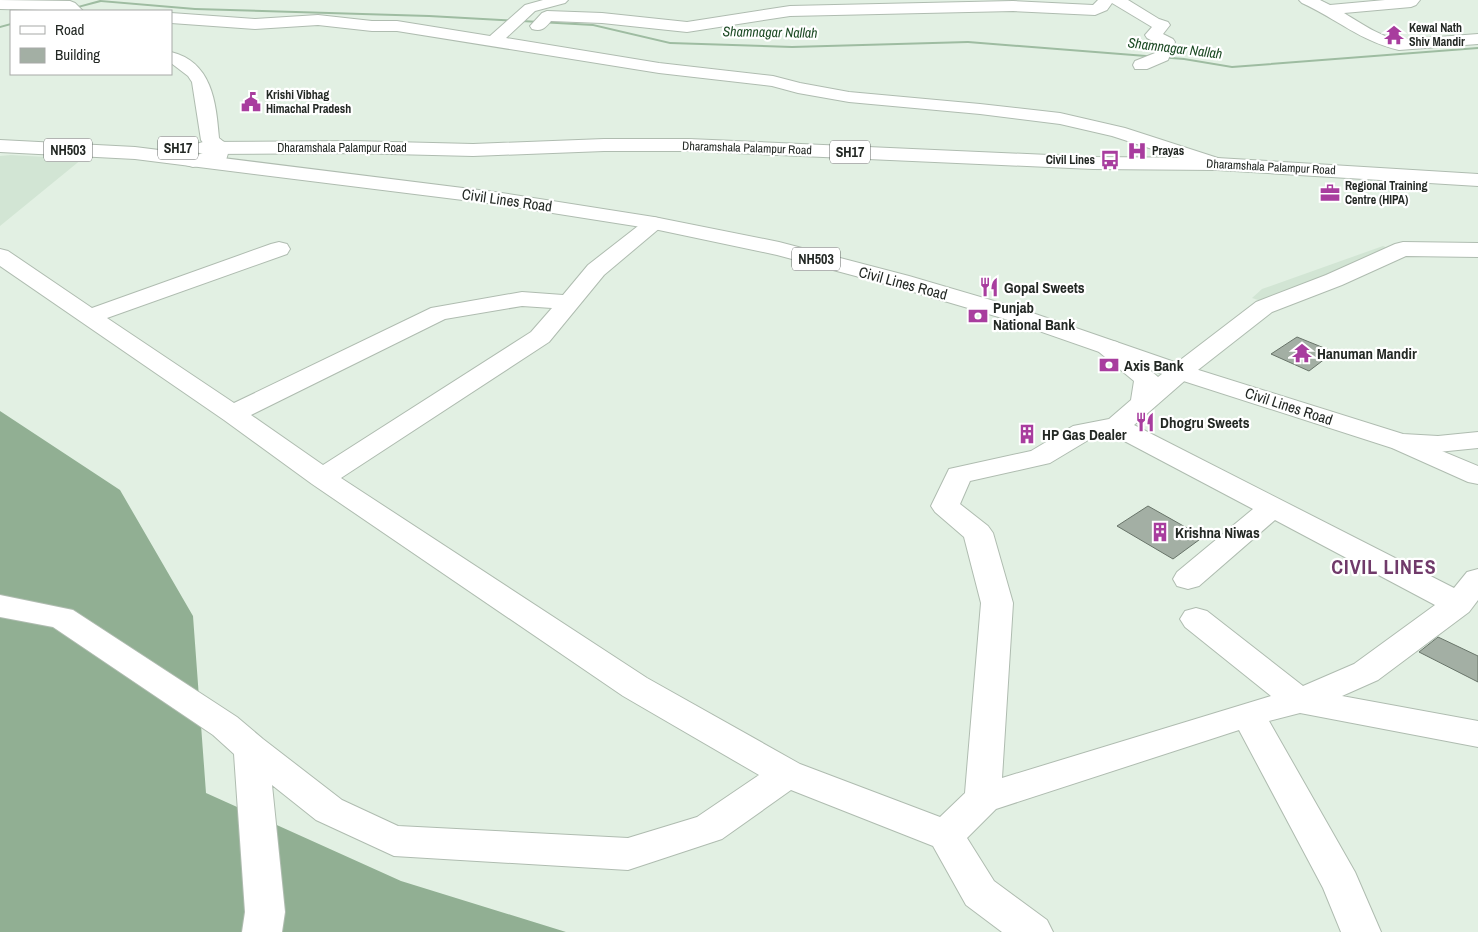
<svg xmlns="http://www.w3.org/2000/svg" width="1478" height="932" font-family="'Archivo Narrow',sans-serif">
  <rect width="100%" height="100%" fill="#e2f0e3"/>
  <path fill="#d2e5d4" d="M11,155l71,4 -82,67v-70z
    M1383,246l9,4 -128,52 -12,-4 10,-9z"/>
  <path fill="#91af93" d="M0,411l120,79 73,126 13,177 195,88 165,51h-566z"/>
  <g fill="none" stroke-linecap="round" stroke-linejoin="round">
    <path fill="#9ebca1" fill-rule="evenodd" d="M100,0l95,8 234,7 164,9 77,18 122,4 176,-5 216,17 48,8 246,-19v2l-246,19 -48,-8 -216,-17 -176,5 -122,-4 -77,-18 -164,-9 -234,-7 -94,-8 -35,9h-6z
      M11,23v2l-11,3v-2z"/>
  </g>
  <path fill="#a3afa4" stroke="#687469" d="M1297,337l37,15 -25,19 -38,-17z
    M1148,506l55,31 -30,22 -56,-33z
    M1438,637l40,19v26l-59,-30z"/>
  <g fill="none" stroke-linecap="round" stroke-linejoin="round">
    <defs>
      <path id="minor" d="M0,0l70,1 5,2 8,8 -83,-2z
        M543,0h25l-3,3 -30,8 -29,27 153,25 114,13 27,7 49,9 131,12 80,9 65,15 99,32 3,4 -3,4 -7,2 -105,-34 -52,-12 -80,-10 -131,-12 -51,-9 -26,-7 -113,-13 -262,-42h-25l-54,-6 -63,4 -84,-6v-10l84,6 63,-4 54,6h25l93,15 35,-31z
        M1098,0h30l31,19 9,3 2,3 -7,9 10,5 2,3 -7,18 -21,9h-12l-2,-4 2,-4 20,-8 3,-9 -11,-6 -2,-3 7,-8 -40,-24 -5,7 -12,5 -82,-4 -223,5 -103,16 -85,-9 -51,-2c-6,7 -9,11 -19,8l-2,-3 12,-13 5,-2 55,2 85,9 103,-16 223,-5 80,4z
        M1299,0h21l10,5 55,-5h35l-4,5 -5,2 -67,6c18,11 35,23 55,27l79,-6v10l-79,6c-39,-9 -62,-31 -97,-47z
        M171,52c41,10 45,50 48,86l11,9 -2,4c-11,3 -21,-2 -27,-11l-9,-58 -4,-6 -17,-13z
        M654,217l7,2 4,4 -4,4 -57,48 -55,67 -208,136 306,200 153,86 140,53 25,-24 16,-190 -17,-66 -29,-25 -4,-6 18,-37 82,-18 42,-25 36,-7 22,-19 3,-19 -35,-29 -3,-5 3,-5 9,-2 9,2 41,35 98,-75 70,-27 69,-31 8,-2 75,1v14l-72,-1 -64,29 -70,27 -83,65 -55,48 320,163 13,-16 11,-3v31l-9,12 -91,68 -36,16 136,25v26l-178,-34 -31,8 86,151 26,60h-40l-18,-44 -84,-158 -243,79 -29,29 27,43 53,39 6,12h-51l-36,-27 -33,-59 -142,-56 -69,49 -94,31 -234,-14 -78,-36 -44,-35 13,127 -3,20h-40l3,-20 -11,-158 -21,-19 -160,-108 -53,-10v-22l73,15 164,107 26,22 79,61 56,26 230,12 69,-21 62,-42 -136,-79 -311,-212 -88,-64 -224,-154v-17l8,2 84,57 179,-64 8,-2 8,2 3,5 -3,5 -180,64 127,85 197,-95 91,-16 41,3 25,-30 59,-46zM522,306l30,2 -21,24 -208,133 -72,-50 194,-96zM1113,435l140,74 -76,63 -4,7 4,7 11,3 11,-3 76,-66 160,85 -81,59 -51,22 -96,-75 -11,-3 -11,3 -5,8 5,8 86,69 -269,82 11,-175 -20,-70 -5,-7 -28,-22 10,-23 80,-18 40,-24z
        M1401,434l77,32v18l-10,-2 -76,-34 -4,-6 4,-6z"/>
      <path id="major" d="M604,139h85l404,18 124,1 261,16v12l-261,-16 -124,-1 -404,-18h-85l-131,5 -121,-3 -149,1 -7,-2 -3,-4 3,-4 7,-2 149,-1 121,3z
        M0,140l135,7 360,45 159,25 125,25 130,34 109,32 171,59 214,67 35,2 40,-4v16l-40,4 -46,-4 -221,-71 -169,-59 -109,-32 -116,-31 -123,-26 -159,-25 -360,-45 -135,-7z"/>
      <path id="highway" d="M221,141l7,2 2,4 -4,13 -33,7 -7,-2 -3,-4 3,-4 24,-5 4,-9z"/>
    </defs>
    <use href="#minor" stroke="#afbcb0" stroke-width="2"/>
    <use href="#major" stroke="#afbcb0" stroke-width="2"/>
    <use href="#highway" stroke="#afbcb0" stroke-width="2"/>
    <use href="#minor" fill="#fff" fill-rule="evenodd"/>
    <use href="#major" fill="#fff" fill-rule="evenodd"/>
    <use href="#highway" fill="#fff" fill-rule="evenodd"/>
  </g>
  <defs>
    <symbol id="temple-bare" viewBox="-9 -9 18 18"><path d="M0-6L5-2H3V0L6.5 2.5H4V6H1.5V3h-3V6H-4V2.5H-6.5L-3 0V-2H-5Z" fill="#a83d9e" stroke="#fff" stroke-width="2.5" paint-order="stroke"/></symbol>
    <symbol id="civic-bare" viewBox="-9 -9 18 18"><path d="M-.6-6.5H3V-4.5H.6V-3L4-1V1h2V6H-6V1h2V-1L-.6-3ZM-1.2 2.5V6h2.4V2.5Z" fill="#a83d9e" stroke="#fff" stroke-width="2.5" paint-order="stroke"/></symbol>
    <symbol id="hospital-bare" viewBox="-9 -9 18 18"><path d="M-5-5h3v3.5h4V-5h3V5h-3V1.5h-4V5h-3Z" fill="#a83d9e" stroke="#fff" stroke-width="2.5" paint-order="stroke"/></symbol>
    <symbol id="bus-bare" viewBox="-9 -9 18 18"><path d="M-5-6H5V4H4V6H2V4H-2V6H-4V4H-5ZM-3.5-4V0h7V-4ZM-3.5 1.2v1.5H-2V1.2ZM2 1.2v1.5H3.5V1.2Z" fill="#a83d9e" stroke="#fff" stroke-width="2.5" paint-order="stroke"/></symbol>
    <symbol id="office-bare" viewBox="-9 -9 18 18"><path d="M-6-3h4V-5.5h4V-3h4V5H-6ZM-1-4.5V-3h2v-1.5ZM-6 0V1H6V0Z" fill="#a83d9e" stroke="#fff" stroke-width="2.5" paint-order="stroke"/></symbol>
    <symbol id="restaurant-bare" viewBox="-9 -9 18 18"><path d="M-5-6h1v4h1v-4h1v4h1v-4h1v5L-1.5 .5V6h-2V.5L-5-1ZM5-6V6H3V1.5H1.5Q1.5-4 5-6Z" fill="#a83d9e" stroke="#fff" stroke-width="2.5" paint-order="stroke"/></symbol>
    <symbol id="bank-bare" viewBox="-9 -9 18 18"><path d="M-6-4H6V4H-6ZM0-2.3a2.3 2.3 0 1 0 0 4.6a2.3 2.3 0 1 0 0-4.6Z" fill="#a83d9e" stroke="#fff" stroke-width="2.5" paint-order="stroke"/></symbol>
    <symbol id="building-bare" viewBox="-9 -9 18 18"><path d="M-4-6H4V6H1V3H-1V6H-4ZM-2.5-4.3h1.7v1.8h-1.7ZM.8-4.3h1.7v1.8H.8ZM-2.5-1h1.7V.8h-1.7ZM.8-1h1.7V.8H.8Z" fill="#a83d9e" stroke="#fff" stroke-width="2.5" paint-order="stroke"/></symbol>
  </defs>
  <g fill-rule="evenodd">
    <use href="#temple-bare" x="1380" y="21" width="28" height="28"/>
    <use href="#civic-bare" x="237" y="88" width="28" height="28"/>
    <use href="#hospital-bare" x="1123" y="137" width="28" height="28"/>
    <use href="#bus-bare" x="1096" y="146" width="28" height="28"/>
    <use href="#office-bare" x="1316" y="179" width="28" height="28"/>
    <use href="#restaurant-bare" x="975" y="273" width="28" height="28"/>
    <use href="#bank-bare" x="964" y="302" width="28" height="28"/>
    <use href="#temple-bare" x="1288" y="339" width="28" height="28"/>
    <use href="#bank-bare" x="1095" y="351" width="28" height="28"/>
    <use href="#restaurant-bare" x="1131" y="408" width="28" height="28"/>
    <use href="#building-bare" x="1013" y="420" width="28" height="28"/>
    <use href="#building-bare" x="1146" y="518" width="28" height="28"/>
  </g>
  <g text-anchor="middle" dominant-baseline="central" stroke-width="4.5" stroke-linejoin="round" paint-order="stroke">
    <g font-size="12" font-weight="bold" fill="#232824" stroke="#fff" text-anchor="start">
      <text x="1409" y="28">Kewal Nath<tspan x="1409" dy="14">Shiv Mandir</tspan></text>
      <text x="266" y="95">Krishi Vibhag<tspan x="266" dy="14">Himachal Pradesh</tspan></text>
      <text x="1152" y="151">Prayas</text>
      <text x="1095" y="160" text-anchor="end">Civil Lines</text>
      <text x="1345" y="186">Regional Training<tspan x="1345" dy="14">Centre (HIPA)</tspan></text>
    </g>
    <g font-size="12" fill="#232824" stroke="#fff">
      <text x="342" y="148">Dharamshala Palampur Road</text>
      <text transform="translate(747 148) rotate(2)">Dharamshala Palampur Road</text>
      <text transform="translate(1271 167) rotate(3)">Dharamshala Palampur Road</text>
    </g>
    <g font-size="14" font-style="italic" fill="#1c4a24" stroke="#fff">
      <text transform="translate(770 32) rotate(1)">Shamnagar Nallah</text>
      <text transform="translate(1175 48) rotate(7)">Shamnagar Nallah</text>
    </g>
    <g fill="#fff" stroke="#656866" stroke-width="1">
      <rect x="158" y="136.5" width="40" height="23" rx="4"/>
      <rect x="44" y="138.5" width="48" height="23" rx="4"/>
      <rect x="830" y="140.5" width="40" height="23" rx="4"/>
      <rect x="792" y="247.5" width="48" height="23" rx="4"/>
    </g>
    <g font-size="14" font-weight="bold" fill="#232824">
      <text x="178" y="148">SH17</text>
      <text x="68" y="150">NH503</text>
      <text x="850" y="152">SH17</text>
      <text x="816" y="259">NH503</text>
    </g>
    <g font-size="15" fill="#232824" stroke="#fff">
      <text transform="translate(507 200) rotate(8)">Civil Lines Road</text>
      <text transform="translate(903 283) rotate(15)">Civil Lines Road</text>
      <text transform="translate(1289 406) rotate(18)">Civil Lines Road</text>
    </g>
    <g font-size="15" font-weight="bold" fill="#232824" stroke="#fff" text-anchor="start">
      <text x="1004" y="287">Gopal Sweets</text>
      <text x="993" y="307">Punjab<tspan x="993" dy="17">National Bank</tspan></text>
      <text x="1317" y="353">Hanuman Mandir</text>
      <text x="1124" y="365">Axis Bank</text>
      <text x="1160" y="422">Dhogru Sweets</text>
      <text x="1042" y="434">HP Gas Dealer</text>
      <text x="1175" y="532">Krishna Niwas</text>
    </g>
    <g font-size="20" font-weight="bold" letter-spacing="1" fill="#703a6a" stroke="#fff">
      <text x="1384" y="566">CIVIL LINES</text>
    </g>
  </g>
  <rect x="10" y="10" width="162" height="65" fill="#ffffff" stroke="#a7a9a7"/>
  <rect x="20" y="26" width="25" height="8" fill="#ffffff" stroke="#a7a9a7"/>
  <text x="55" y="35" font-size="15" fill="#232824">Road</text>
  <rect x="20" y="48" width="25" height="15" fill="#a3afa4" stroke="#a7a9a7"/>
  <text x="55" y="60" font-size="15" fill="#232824">Building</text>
</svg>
